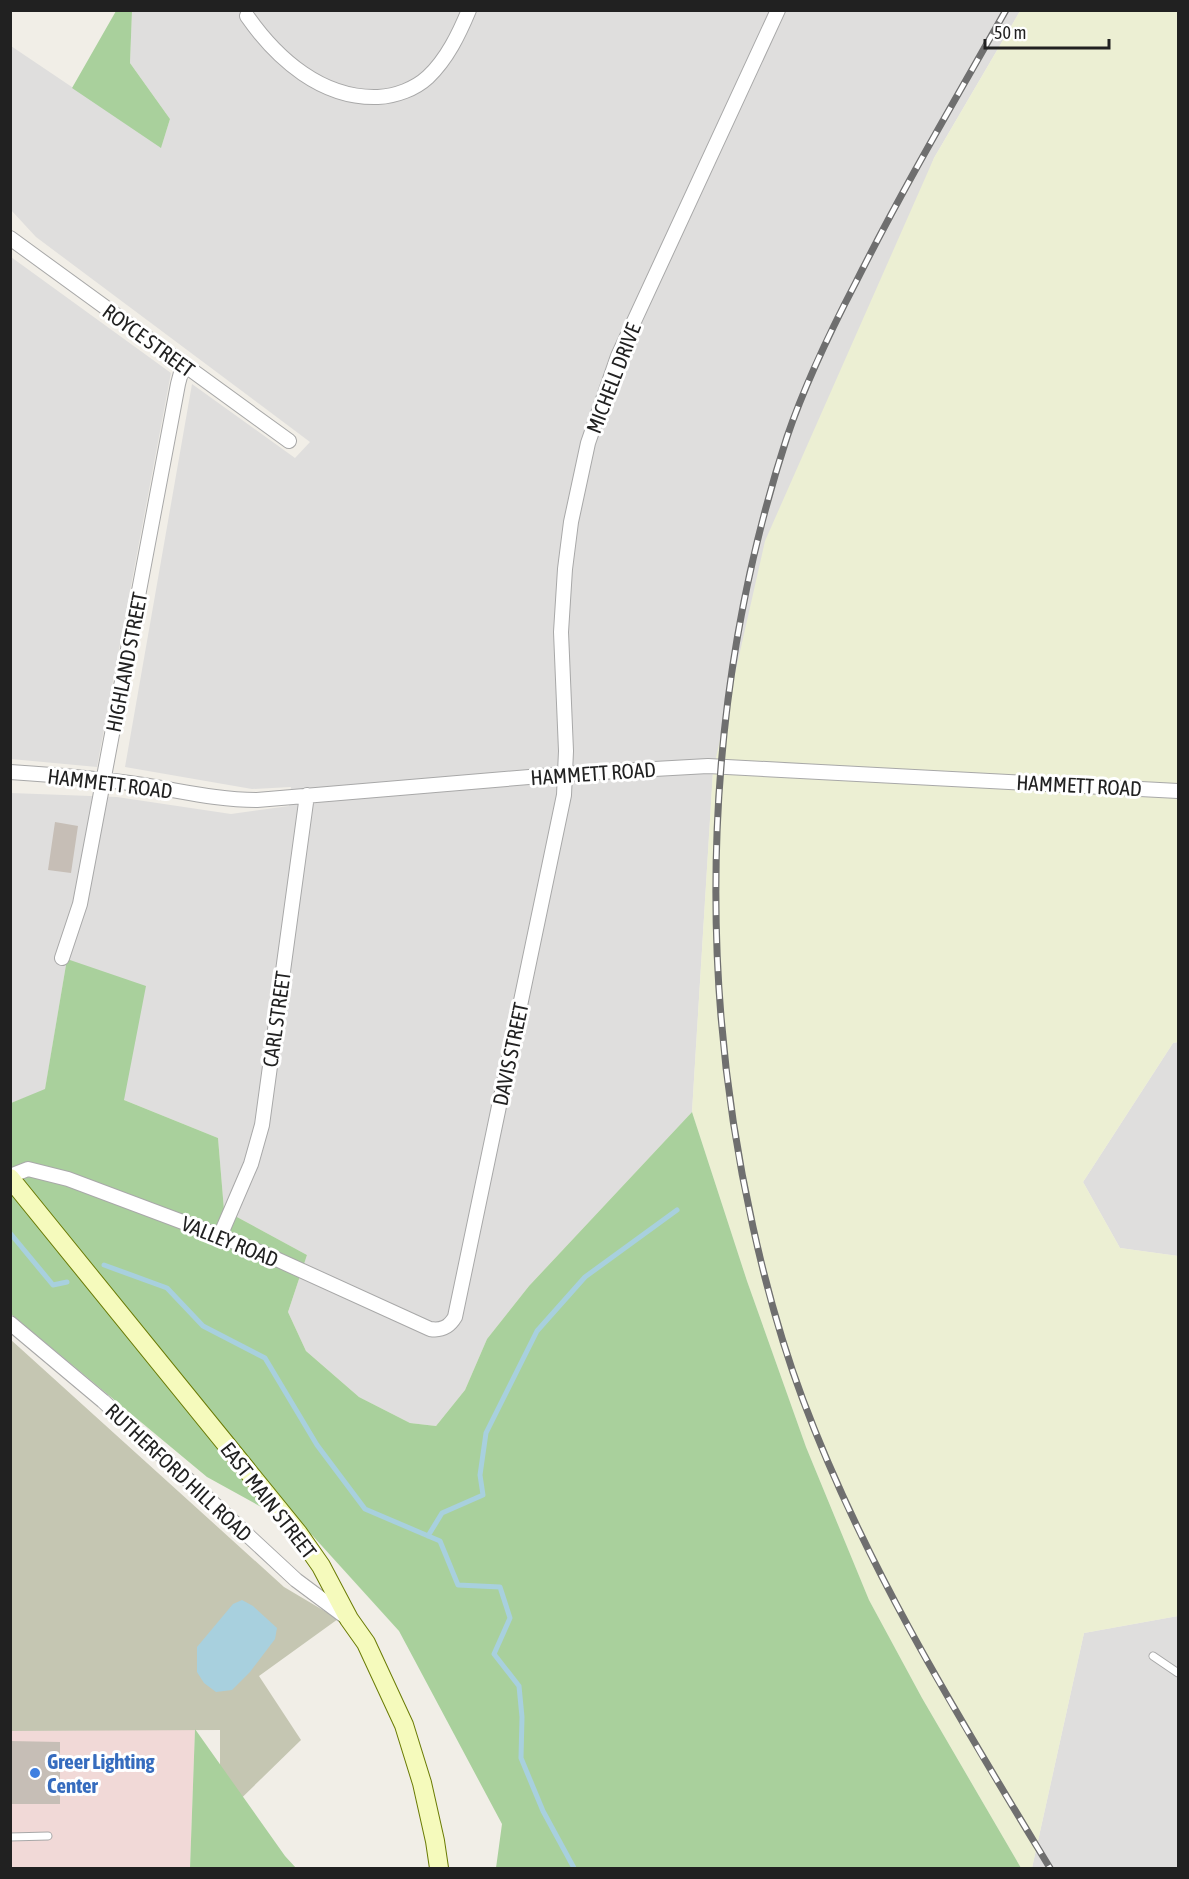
<svg xmlns="http://www.w3.org/2000/svg" width="1189" height="1879" font-family="'Asap Condensed',sans-serif">
  <rect width="100%" height="100%" fill="#f1eee7"/>
  <path fill="#dfdedd" d="M132,11h888l-86,147 -221,613 -21,341 -163,174 -42,53 -22,51 -29,36 -26,-3 -51,-26 -53,-46 -18,-39 19,-57 -83,-45 -6,-72 -94,-38 -57,-141 -22,131 -34,13v-310l106,4 114,17 58,-8 2,-19 -39,2 -127,-22 67,-383 103,74 15,-16 -274,-205 -25,-27v-164l150,101 9,-28 -40,-56z
    M11,257l160,116 -74,394 -86,-8z
    M1178,1042v214l-58,-8 -37,-66 90,-139z
    M1178,1616v252h-146l52,-235z"/>
  <path fill="#f1d9d7" d="M195,1729l-5,139h-179l-1,-137z"/>
  <path fill="#c5c6b2" d="M10,1339l274,248 54,32 -79,57 42,64 -81,79v-89l-209,1z"/>
  <path fill="#ecefd3" d="M1020,11h158v1031l-5,1 -90,139 37,66 58,8v360l-94,17 -52,235h-11l-99,-170 -53,-98 -63,-153 -59,-166 -55,-169 21,-341 52,-230 169,-383z"/>
  <path fill="#a9d09c" d="M116,11h16l-2,52 40,56 -9,29 -89,-60z
    M67,959l79,27 -22,114 94,38 6,72 83,45 -19,57 18,39 53,46 51,26 26,3 29,-36 22,-51 42,-53 163,-174 55,169 59,166 63,153 53,98 99,170h-525l6,-44 -103,-193 -87,-96 -105,-58 -196,-163v-211l34,-14z
    M195,1729l90,127 11,12h-106z"/>
  <path fill="#a8d0de" d="M242,1600l11,6 24,22 -2,11 -25,33 -18,18 -16,2 -12,-9 -7,-11v-25l36,-43z"/>
  <g fill="none" stroke-linecap="round" stroke-linejoin="round">
    <path stroke="#a8d0de" stroke-width="5" d="M10,1233l43,52 14,-3
      M104,1265l63,23 36,38 62,32 52,87 48,64 75,32 18,44 42,2 10,31 -16,36 25,32 3,31 -1,41 22,53 31,57
      M428,1536l14,-23 41,-18 -3,-20 6,-42 51,-102 48,-54 92,-67"/>
  </g>
  <path fill="#c6beb6" d="M55,822l23,4 -7,47 -23,-3z
    M10,1741l50,1v62h-50z"/>
  <g fill="none" stroke-linecap="round" stroke-linejoin="round">
    <defs>
      <path id="lane" d="M1153,1656l25,17
        M10,1837l38,-1"/>
      <path id="street" d="M247,16c30,43 75,83 131,81 18,-1 37,-8 50,-20 19,-18 31,-43 41,-67
        M10,238l279,203
        M10,772c45,3 89,6 133,13 39,6 75,15 114,15l308,-26 143,-8 470,25
        M62,958l18,-54 98,-520 5,-19
        M10,1176l18,-7 40,10 152,57 54,22 156,71c12,2 19,-2 25,-12l109,-522 2,-44 -5,-119 4,-63 6,-47 17,-79 30,-87 160,-346
        M220,1236l31,-72 11,-39 45,-330
        M10,1323l93,78 193,179 51,38"/>
      <path id="secondary" d="M10,1178l288,355 23,33 28,53 17,24 38,82 18,58 13,58 4,27"/>
    </defs>
    <use href="#lane" stroke="#a8a8a8" stroke-width="9"/>
    <use href="#street" stroke="#a8a8a8" stroke-width="16"/>
    <use href="#secondary" stroke="#6a7b04" stroke-width="20"/>
    <use href="#lane" stroke="#fff" stroke-width="7"/>
    <use href="#street" stroke="#fff" stroke-width="14"/>
    <use href="#secondary" stroke="#f5fabc" stroke-width="18"/>
    <defs>
      <path id="rail" d="M1006,10c-51,90 -104,180 -150,272 -26,50 -51,102 -69,155 -83,254 -92,530 -34,790 13,59 29,117 50,173 62,166 156,318 247,468"/>
    </defs>
    <use href="#rail" stroke="#6f6f6f" stroke-width="7"/>
    <use href="#rail" stroke="#fff" stroke-width="4.5" stroke-dasharray="14" stroke-linecap="butt"/>
  </g>
  <circle fill="#3f7fe0" stroke="#fff" stroke-width="2" cx="35" cy="1773" r="6"/>
  <g text-anchor="middle" dominant-baseline="central" stroke-width="6" stroke-linejoin="round" paint-order="stroke">
    <g font-size="21" fill="#212121" stroke="#fff">
      <text transform="translate(149 340) rotate(36)">ROYCE STREET</text>
      <text transform="translate(613 378) rotate(-69)">MICHELL DRIVE</text>
      <text transform="translate(126 662) rotate(-79)">HIGHLAND STREET</text>
      <text transform="translate(593 773) rotate(-4)">HAMMETT ROAD</text>
      <text transform="translate(110 783) rotate(7)">HAMMETT ROAD</text>
      <text transform="translate(1079 785) rotate(3)">HAMMETT ROAD</text>
      <text transform="translate(276 1019) rotate(-82)">CARL STREET</text>
      <text transform="translate(510 1054) rotate(-78)">DAVIS STREET</text>
      <text transform="translate(230 1241) rotate(22)">VALLEY ROAD</text>
      <text transform="translate(179 1472) rotate(43)">RUTHERFORD HILL ROAD</text>
      <text transform="translate(269 1500) rotate(52)">EAST MAIN STREET</text>
    </g>
    <g font-size="21" font-weight="bold" fill="#366cbe" stroke="#fff" text-anchor="start">
      <text x="47" y="1761">Greer Lighting<tspan x="47" dy="24">Center</tspan></text>
    </g>
  </g>
  <rect width="1189" height="1879" fill="none" stroke="#212121" stroke-width="24"/>
  <path d="M985 39v9h124v-9" fill="none" stroke="#212121" stroke-width="3"/>
  <text x="994" y="39" font-size="18" fill="#212121" stroke="#ffffff" stroke-width="4.5" paint-order="stroke">50 m</text>
</svg>
